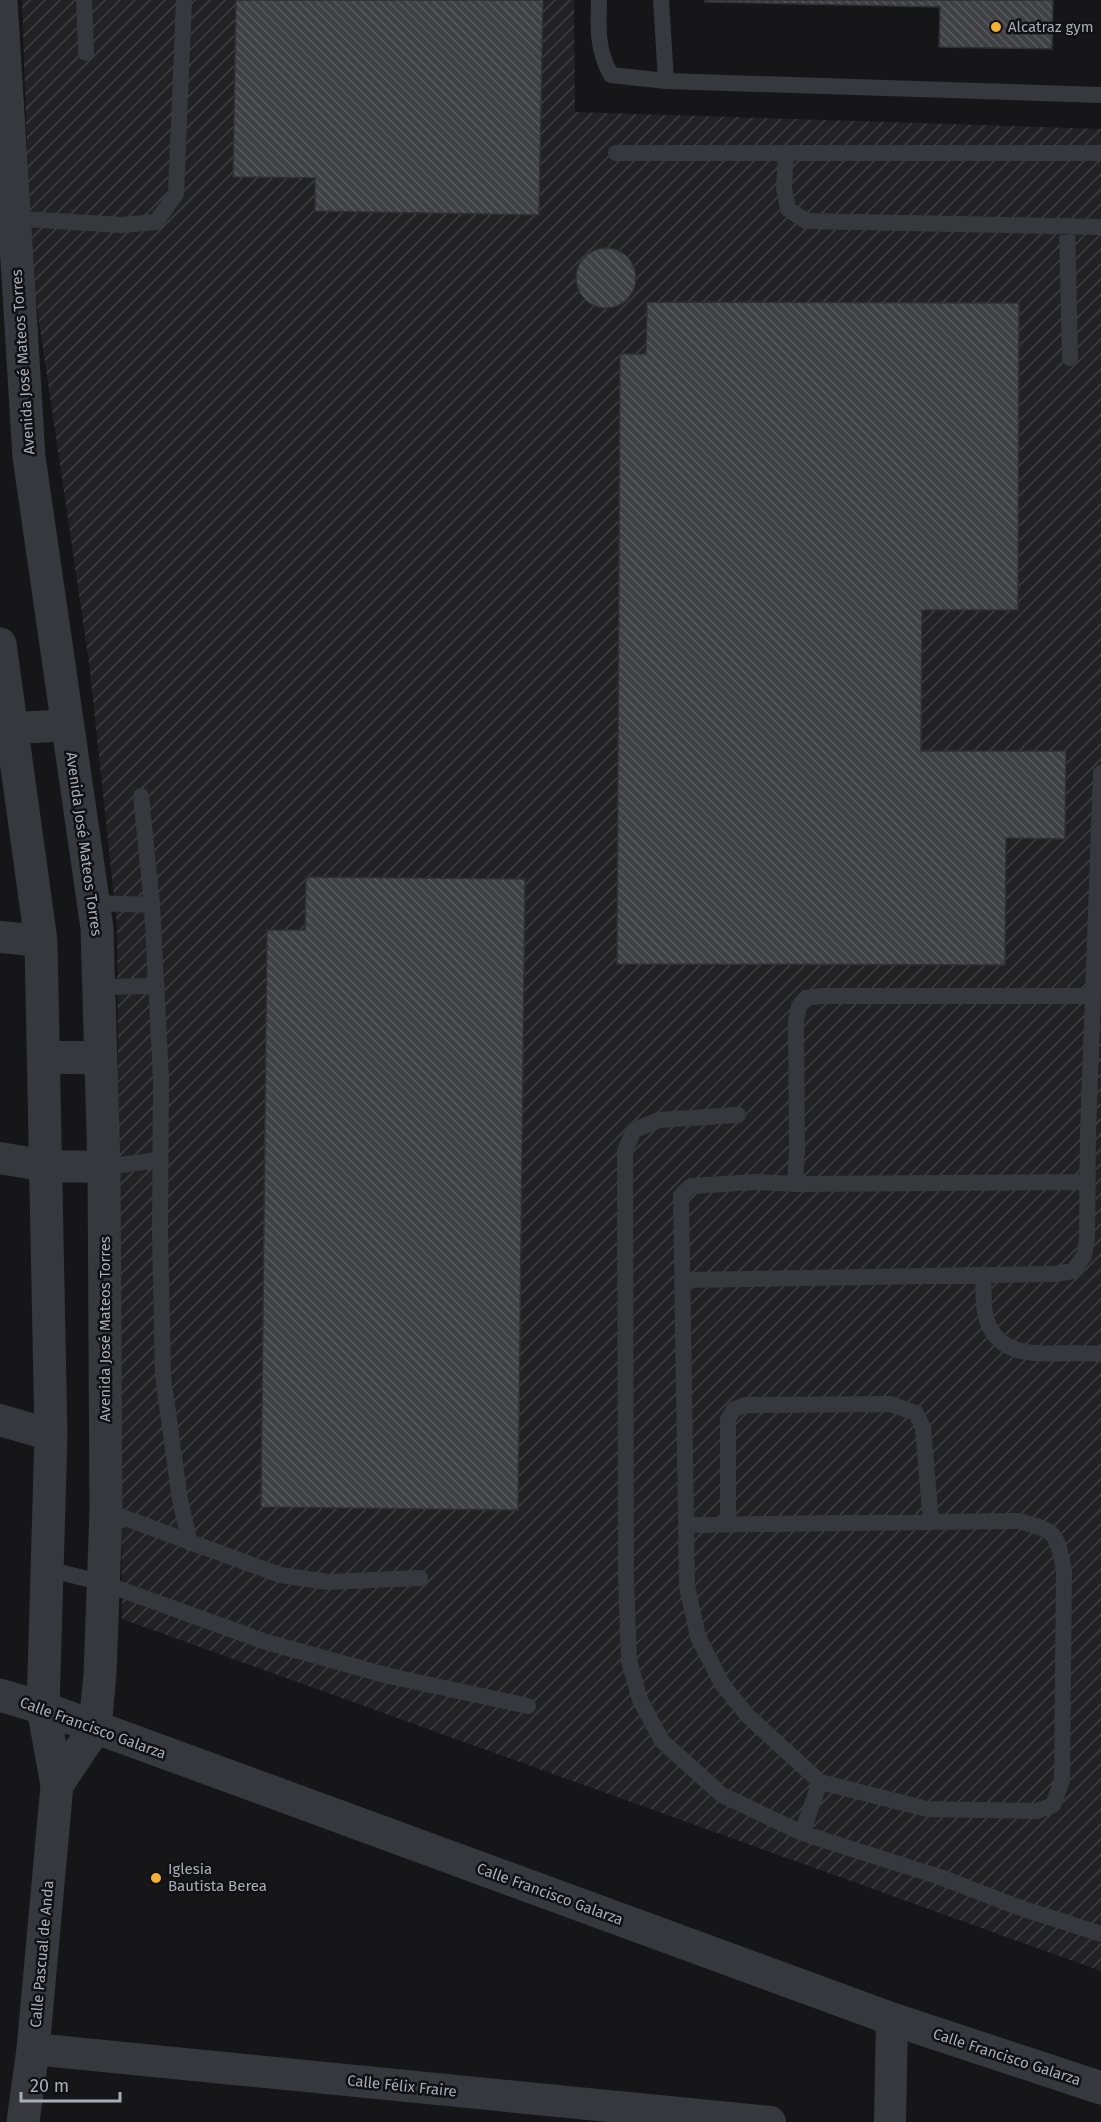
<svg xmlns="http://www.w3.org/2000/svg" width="1101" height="2122" font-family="'Fira Sans',sans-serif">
  <defs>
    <pattern id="industrial-furrows" width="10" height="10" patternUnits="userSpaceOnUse" patternTransform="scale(1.5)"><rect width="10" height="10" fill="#222225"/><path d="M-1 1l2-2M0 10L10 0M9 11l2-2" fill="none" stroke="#3f3f43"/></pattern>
    <pattern id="building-back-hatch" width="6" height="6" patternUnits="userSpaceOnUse" patternTransform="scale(1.5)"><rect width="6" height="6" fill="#404145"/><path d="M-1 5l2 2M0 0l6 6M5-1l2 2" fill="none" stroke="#595a5e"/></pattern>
  </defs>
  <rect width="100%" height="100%" fill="#161618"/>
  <path fill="url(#industrial-furrows)" d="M22,0h552l1,112 526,17v1842l-979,-352 -5,-694 -28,-263 -58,-395z"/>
  <path fill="url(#building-back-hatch)" stroke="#303034" stroke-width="1.5" d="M236,0h307l-4,215 -224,-4v-33l-82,-1z
    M705,0h348l-1,49 -113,-2 1,-40 -235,-5z
    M576 278a30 30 0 1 1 60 0a30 30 0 1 1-60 0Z
    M647,302l372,1 -1,307h-96l-1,141h145l-1,88 -59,-1 -1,127 -388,-1 3,-610h26z
    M306,877l219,2 -7,631 -257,-3 6,-577h38z"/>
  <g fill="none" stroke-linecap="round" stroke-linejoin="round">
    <path stroke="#37383d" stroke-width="16" d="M84,0l2,53
      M599,0c-1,28 -2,50 12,75l55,6
      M661,0l5,81 435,14
      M616,153h485
      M786,153l-2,35 4,21 18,12 295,6
      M8,218l113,7 35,-3 20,-28 8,-194
      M1067,226l3,132
      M141,796l11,109 9,174 -1,153 3,144 17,124 10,43
      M94,903l58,2
      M99,987l58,-1
      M738,1115l-79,5 -25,10 -9,21 1,427 3,83 11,39 22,41 60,54 80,38 138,44 78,30 83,27
      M104,1167l56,-7
      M795,1184l292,-2
      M983,1276c1,12 0,25 2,37 11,56 75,36 116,41
      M683,1280l371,-6 19,-3 11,-15 3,-17 1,-107 13,-359
      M106,1511l174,64 48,7 92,-4
      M728,1524v-105l6,-10 12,-4 144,-1 26,9 7,15 8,94
      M686,1525l333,-4c39,11 37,11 45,50l-2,209 -9,25 -16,6 -110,-2 -107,-27 -72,-66 -26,-32 -24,-47 -11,-51 -6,-390 10,-10 64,-4 40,2 2,-32 -1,-131 3,-15 7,-8 15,-2h272
      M48,1569l55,14 163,59 123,34 139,30
      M802,1833l18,-51"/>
    <path stroke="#37383d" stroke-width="32" d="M0,729l68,-4
      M0,937l41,4
      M0,1158l46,8 58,1
      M0,1420l51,15
      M33,2049l737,73
      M890,2122l2,-103"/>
    <path stroke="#37383d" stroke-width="33" d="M1,0l28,457 68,471 7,239 2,344 -6,163 -5,54 -38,57
      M0,644l41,297 10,494 -8,273 14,77 -24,264 -10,73
      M44,1057l56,1
      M0,1695l43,13 849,311 209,69"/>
  </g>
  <g fill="#f2b134" stroke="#111113" stroke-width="2">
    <circle cx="996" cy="27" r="6"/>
    <circle cx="156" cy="1878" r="6"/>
  </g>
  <g text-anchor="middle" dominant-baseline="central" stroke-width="5" stroke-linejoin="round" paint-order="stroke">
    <g font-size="15" fill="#a8adb8" stroke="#111113" text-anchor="start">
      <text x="1008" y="27">Alcatraz gym</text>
      <text x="168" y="1869">Iglesia<tspan x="168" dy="17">Bautista Berea</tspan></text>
    </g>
    <g font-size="15" fill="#a8adb8" stroke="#111113">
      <text transform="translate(23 362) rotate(-94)">Avenida José Mateos Torres</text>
      <text transform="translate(84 844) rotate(82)">Avenida José Mateos Torres</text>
      <text transform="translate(105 1329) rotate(-90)">Avenida José Mateos Torres</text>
      <text transform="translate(93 1728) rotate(20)">Calle Francisco Galarza</text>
      <text transform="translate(550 1894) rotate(20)">Calle Francisco Galarza</text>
      <text transform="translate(42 1954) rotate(-85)">Calle Pascual de Anda</text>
      <text transform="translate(1007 2057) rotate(18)">Calle Francisco Galarza</text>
      <text transform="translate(402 2086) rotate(6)">Calle Félix Fraire</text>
    </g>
  </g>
  <path d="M21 2092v9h99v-9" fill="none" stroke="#a8adb8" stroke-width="3"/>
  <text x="30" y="2092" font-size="18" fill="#a8adb8" stroke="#111113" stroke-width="4.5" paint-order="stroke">20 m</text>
</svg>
